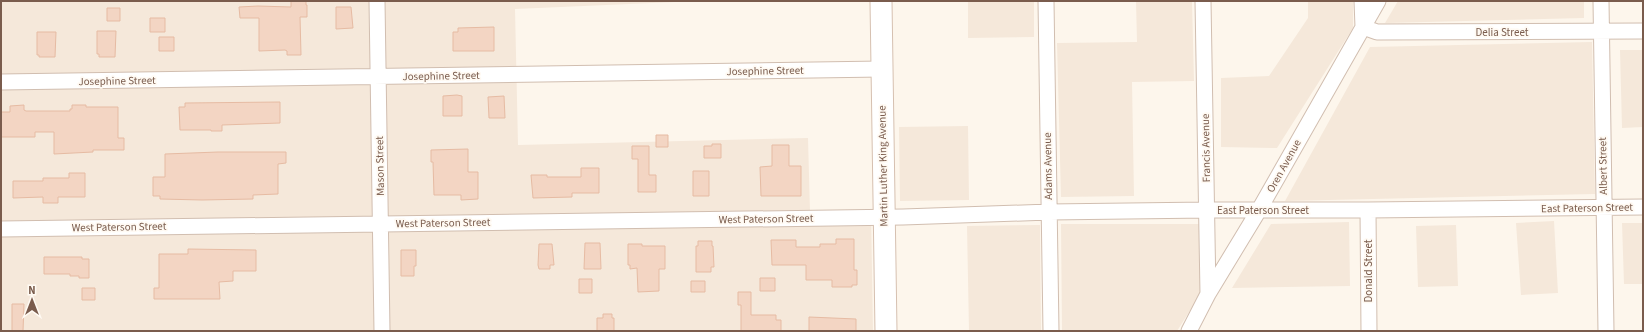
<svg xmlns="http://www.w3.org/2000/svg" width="1644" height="332" font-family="'Source Sans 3',sans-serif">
  <rect width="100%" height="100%" fill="#fdf6ec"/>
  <path fill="#f5e8da" d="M1,1h697l-183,8 3,136 290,-7 2,74 61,-1 2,120h-872z
    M968,1h66v36l-66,1z
    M1136,1h56l2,80 -62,1 2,114 -73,1 -4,-154 80,-1z
    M1308,1h45v27l-76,120 -56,-1v-69l48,-2 39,-58z
    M1398,1h186v17l-199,5z
    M1592,42l3,152 -310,7 85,-154z
    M1620,50h23v77l-21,1z
    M968,126l1,74 -69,1 -1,-74z
    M1554,221l4,72 -37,2 -5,-72z
    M1349,222l1,64 -118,2 39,-64z
    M1622,223h21v61h-19z
    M1061,224h140l2,66 -26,41h-115z
    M1040,225l1,106h-72l-2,-105z
    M1456,225l2,61 -40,1 -2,-61z"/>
  <path fill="#f3d5c3" stroke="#e6bba3" d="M291,1h15v4h1v12h-7l1,38h-14v-4l-2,-1 -26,1v-33h-19l-1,-11 19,-1 33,1z
    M336,7h15l2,21 -17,1z
    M107,8h13v13h-13z
    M150,18h15v14h-15z
    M494,27v24h-41v-19h5v-4z
    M97,31h19l-1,26h-16v-3h-2z
    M37,32h19l-1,25h-16v-2h-2z
    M159,37h15v14h-15z
    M457,95l5,1v20h-19v-20z
    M504,96l1,22h-16l-1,-21z
    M280,102v21l-58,2v6h-11v-1h-31l-1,-23h6v-4z
    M24,105v5l2,1h44v-2h2v-4h14v2h32v31h6v12h-31v2l-39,2v-22h-19v5h-34v-25h9v-6z
    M656,135h12v12h-12z
    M712,144h9v14h-17v-12h8z
    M772,145h17v21h12v30h-40l-1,-29 12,-1z
    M632,146h17v29h7v17h-18v-33h-6z
    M468,149v23h10v27l-17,1v-5h-27l-1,-33h-2v-12z
    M218,152h68v11l-8,1v30l-25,1v4l-51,1 -42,-1v-3h-7v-19h12v-23z
    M581,168h18v25h-27v4l-39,1 -2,-23h16v2h34z
    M693,171h16v25h-16z
    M69,173h16v24h-27v6h-15v-6l-30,1v-17h30v-3h26z
    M836,239h18v31h3v15h-5v2h-20v-7h-26v-15h-34l-1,-25h25v7h24v-3h16z
    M698,241h14v5h1l1,21h-3v5h-15v-26h2z
    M585,243h15l1,26h-17z
    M539,244h13l2,21h-4v4h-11l-1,-4z
    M628,244h14v2h23v23h-6v22l-21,1 -1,-24 -7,1v-4h-2z
    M188,249l68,1v21h-23v10l-14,1 1,17h-66v-11h5v-34h29z
    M401,250h15v16h-2v10h-13z
    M44,257h38v2h7v19h-10v-2h-9v-2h-26z
    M760,278h15v13h-15z
    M579,279h13v14h-13z
    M691,281h14v11h-14z
    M82,288h13v12h-13z
    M738,292h13v23h25v5h5v11h-40v-26h-3z
    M12,304h12l-1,27h-11z
    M603,314h9v4h2v13h-17v-13h6z
    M809,317l47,2v12h-47z"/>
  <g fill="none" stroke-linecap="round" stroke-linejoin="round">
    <defs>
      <path id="street" d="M377,1l5,330
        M1046,1l5,330
        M1203,1l5,293
        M1362,1l1,26 14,5 266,-1
        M1601,1l5,330
        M1,82l881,-13
        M1368,210l1,121
        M1,229l902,-12 146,-5 158,-2h161l275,-3
        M1189,331l19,-37 51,-84 119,-209"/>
      <path id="secondary" d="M881,1l5,330"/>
    </defs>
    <use href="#street" stroke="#d1beb0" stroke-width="17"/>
    <use href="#secondary" stroke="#d6c0b0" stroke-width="23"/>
    <use href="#street" stroke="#fff" stroke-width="15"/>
    <use href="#secondary" stroke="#fff" stroke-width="21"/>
  </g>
  <g text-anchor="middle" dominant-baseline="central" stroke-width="3.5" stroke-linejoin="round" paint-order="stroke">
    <g font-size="11" fill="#7a5c4d" stroke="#fffaf3">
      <text x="1502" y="32">Delia Street</text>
      <text transform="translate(765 71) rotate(-1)">Josephine Street</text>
      <text transform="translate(441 76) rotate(-1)">Josephine Street</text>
      <text transform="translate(117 81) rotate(-1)">Josephine Street</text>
      <text transform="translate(1206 148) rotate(-91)">Francis Avenue</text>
      <text transform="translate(380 166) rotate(-91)">Mason Street</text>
      <text transform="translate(883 166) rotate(-91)">Martin Luther King Avenue</text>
      <text transform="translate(1048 166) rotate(-91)">Adams Avenue</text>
      <text transform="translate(1284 166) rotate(-61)">Oren Avenue</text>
      <text transform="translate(1603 166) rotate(-91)">Albert Street</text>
      <text transform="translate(1587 208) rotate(-1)">East Paterson Street</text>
      <text x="1263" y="210">East Paterson Street</text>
      <text transform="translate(766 219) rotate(-1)">West Paterson Street</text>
      <text transform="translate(443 223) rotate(-1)">West Paterson Street</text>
      <text transform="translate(119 227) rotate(-1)">West Paterson Street</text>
      <text transform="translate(1368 271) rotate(-90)">Donald Street</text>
    </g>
  </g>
  <rect width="1644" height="332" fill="none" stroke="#7a5c4d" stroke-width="4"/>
  <g transform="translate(32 300)" stroke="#fffaf3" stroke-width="3" paint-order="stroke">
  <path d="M0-3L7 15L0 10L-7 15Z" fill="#7a5c4d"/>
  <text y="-6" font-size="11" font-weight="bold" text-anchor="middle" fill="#7a5c4d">N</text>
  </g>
</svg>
